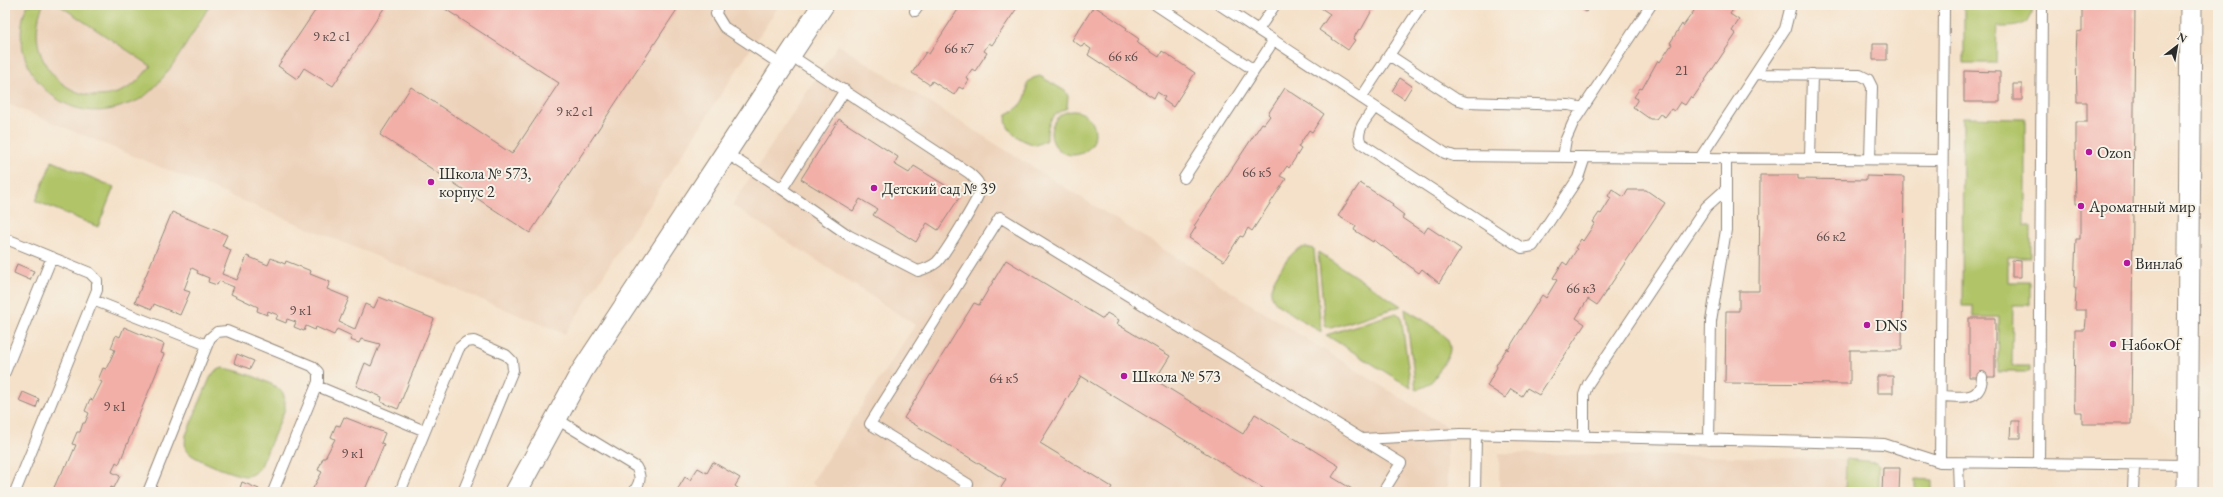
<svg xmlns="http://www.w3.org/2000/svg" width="2223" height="497" font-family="'EB Garamond',serif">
  <rect width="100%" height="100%" fill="#f7f3e8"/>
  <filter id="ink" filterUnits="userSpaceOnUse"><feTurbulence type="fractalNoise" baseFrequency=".025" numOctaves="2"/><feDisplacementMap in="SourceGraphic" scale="8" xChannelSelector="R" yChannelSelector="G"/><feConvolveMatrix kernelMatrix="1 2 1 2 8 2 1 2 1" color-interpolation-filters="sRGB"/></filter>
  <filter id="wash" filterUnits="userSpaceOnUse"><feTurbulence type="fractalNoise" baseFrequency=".012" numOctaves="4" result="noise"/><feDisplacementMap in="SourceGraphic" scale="16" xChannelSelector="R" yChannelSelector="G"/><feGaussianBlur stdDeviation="0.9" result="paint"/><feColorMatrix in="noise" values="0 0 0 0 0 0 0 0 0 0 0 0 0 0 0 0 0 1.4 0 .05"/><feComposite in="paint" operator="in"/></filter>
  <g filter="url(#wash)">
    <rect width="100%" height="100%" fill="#f5e1c9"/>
    <path fill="#edd2ba" d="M5,5h769l4,2 -213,327 -560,-231z
      M838,45l609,382v65h-621l-15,-9 104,-158 -183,-120z
      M1499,453l347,6 -1,33h-346z"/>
    <path fill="#b1c467" stroke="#6e7849" d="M27,5h16c-26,61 40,116 91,79 6,-5 12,-13 17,-18l-92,-61h151c-17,27 -42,75 -68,93 -4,3 -11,5 -17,7 -62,26 -123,-39 -98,-100z
      M1964,5h69c-1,23 -18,22 -36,22l-1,36h-32z
      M1040,76l25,15 3,5 -1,12c-15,6 -21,15 -20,32l-11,5c-15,-4 -34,-14 -29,-31 15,-7 21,-15 20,-31l6,-5z
      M1051 133a22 22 0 1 1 44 0a22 22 0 1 1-44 0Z
      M1963,117l62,1v108h6v31h-23v25h22v23h-17l-1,61h18v6h-32l1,-55h-26v-11h-11z
      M52,161l62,26 -16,40 -62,-26z
      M1306,247l8,2 7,83 -43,-27c-4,-5 -7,-8 -7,-14 -1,-9 18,-37 26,-41 2,-2 6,-2 9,-3z
      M1318,252l83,54 -70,22 -6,-3z
      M1405,309c12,8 45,23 45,39 0,9 -7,16 -11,23 -6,10 -10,16 -23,18z
      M1396,313l5,3 10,72 -85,-53z
      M223,368c12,1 54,15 60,25 2,5 2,10 2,16l-24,57c-4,5 -8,9 -15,10 -10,0 -50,-16 -57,-23 -5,-5 -4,-11 -3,-18l24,-57 5,-7z
      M1846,459l29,3 4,4v26h-34z
      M1915,479l17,1v12h-17z"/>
    <g id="blocks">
      <path fill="#f2afa8" d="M319,5h67l-53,81 -29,-18 -7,11 -19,-13z
        M439,5h241l-150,228 -150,-98 31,-48 101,67 47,-71z
        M961,5h58l-27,40 -3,-2 -5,8 3,2 -12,18 -3,-2 -6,9 3,2 -6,9 -4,-2 -5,8 -22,-14 -2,4 -18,-12 14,-21 3,2z
        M1322,5h53l-14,25 -2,-1 -6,10 2,1 -7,10 -29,-20 11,-16 -9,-6z
        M1576,5h15l-5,7z
        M1693,5h43l-6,9 9,6 -7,11 4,3 -43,64 -2,-2 -6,9 -5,-3 -6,9 -3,-2 -6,8 -5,-3 -4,5h-6l-17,-12 5,-8 -4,-2 6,-9 2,1 16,-29 2,2 12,-18 -2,-1 12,-19 1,2 11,-15 -3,-3z
        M2088,5h47l-4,419h-49v-12h-7l-1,-11 1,-71h10l1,-10v-10h-11l1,-22 -2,-1 2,-48h4v-35h-4l-1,-60h1v-22h11v-20h-10l-1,-48 1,-22 5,-1v-22h6z
        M1094,6l33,22 -1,2 13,9 -2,3 2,2 20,13 3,-6 33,22 -22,34 -10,-7 2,-3 -8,-5 -3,6 -66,-43 3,-6 -7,-5 -2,3 -10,-7z
        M1873,44h14v16h-14z
        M1964,71l36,1v30h-36z
        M1400,78l12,8 -8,13 -12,-8z
        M2013,84h9v16h-9z
        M1285,88l39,26 -12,18 -3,-2 -11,17 3,2 -12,19 -2,-2 -7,10 6,3 -34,52 -4,-3 -5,9 -3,-1 -16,25 -35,-23 7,-11 -2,-1 68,-103 2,1 6,-8 -2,-2z
        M839,119l59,38 -4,7 15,9 5,-7 47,29 -23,35 -11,-7 -11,19 -43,-27 4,-6 -17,-10 -7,12 -52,-32z
        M1760,175h38v4l68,1v-4l38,1 -2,173h-52v34l-125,-1 1,-72h13v-20h20z
        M1360,183l33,21 -1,2 12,9 -2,3 22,15 4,-6 33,22 -22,34 -17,-14 -3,4 -45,-33 -1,2 -19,-12 2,-4 -18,-10z
        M1612,189l12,8 4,-7h18l19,13 -68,102 -9,-6 -12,19 9,6 -46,71 -12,-7 -5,8 -11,-7 -6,9 -18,-12 10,-19 -1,-2 11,-17 1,2 34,-55 4,3 11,-18 -4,-2 10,-16 4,3 10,-16 -2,-1 6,-9 2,2 12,-18 -2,-1 6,-9 2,1 10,-16 -3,-2z
        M172,212l55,23 -5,11 9,4 -9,24 15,6 10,-24 21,9 3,-7 14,6 1,-3 25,10 -1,3 20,8 -3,7 22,9 -10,24 16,7 10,-25 9,4 5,-11 55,22 -36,90 -17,-7 1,-5 -26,-11 9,-23 6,3 9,-22 -19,-5 -2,4 -9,-3 2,-4 -15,-7 -3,6 -18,-8 -1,3 -9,-4 -2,5 -10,-4 2,-5 -9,-3 -1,4 -10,-4 2,-4 -10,-4 -1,4 -10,-4 1,-4 -27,-13 3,-7 -15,-6 -2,4 -9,-3 1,-4 -12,-5 1,-2 -6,-3 -8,22 6,2 -10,23 -26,-11 -2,5 -17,-7z
        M1006,260l97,59 4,-6 12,7 -2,4 53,32 -15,24 88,54 12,-20 84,52 -7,11 20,12 -1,3h-82l-188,-116 -41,67 72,44 -3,5h-111l8,-12 -102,-62 70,-115 5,2z
        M2012,260l9,1v16h-9z
        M17,264l17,7 -4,9 -16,-7z
        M1969,318h26v59h-26z
        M124,327l40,17 -3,9 3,1 -45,110 -3,-2 -4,10 8,4 -6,12 -3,-1 -2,5h-57l8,-18 1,1 4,-10 2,1 9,-21 -4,-1 5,-12h3l3,-9h2l4,-10 -4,-2 5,-12 3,1 9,-18 -4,-2 5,-12 3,1 9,-19 -4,-2 5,-13 4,2z
        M237,354l17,7 -4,8 -16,-6z
        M1877,376h16v17h-16z
        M23,392l16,7 -3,9 -17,-7z
        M344,417l41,16 -4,10 3,1 -20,48h-55l1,-3 2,1 10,-18 -4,-2 5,-12h2l10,-19 -4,-2 5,-12 4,1z
        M2011,421h9v17h-10z
        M713,462l27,16 -5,8 4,3 -2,3h-61l9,-15 5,3 8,-12 9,5z
        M1883,468h17l-1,24h-17z
        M242,482l17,7 -1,3 -19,-1z"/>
    </g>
  </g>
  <g filter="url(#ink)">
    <use href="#blocks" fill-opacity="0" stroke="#90867a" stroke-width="1"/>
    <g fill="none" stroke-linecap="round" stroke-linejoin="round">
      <defs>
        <path id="lane" d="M718,5l-2,9 8,13 59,39
          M1156,5l98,65
          M1220,5l225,148 9,3 488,4
          M915,11l4,-6
          M1258,30l17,-25
          M790,55l179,118c5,5 12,10 11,17 -1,9 -36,65 -43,72 -6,5 -12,7 -19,9l-70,-36 -66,-46 63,-99
          M1389,55l67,44 10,3 103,3 14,3
          M1756,74l104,1 8,4 4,8 -2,72
          M1361,98l61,-93
          M1375,107c-7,10 -21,24 -14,36l161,105 11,-2 45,-68 7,-21
          M726,153l56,36
          M1563,157l3,-18 7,-16 78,-118
          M1700,158l85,-129 6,-24
          M1810,159l2,-85
          M1184,178l90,-138
          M5,240h4l81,33 7,7v10l-82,202
          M93,300l114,45
          M5,372l47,-115
          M317,386l108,45
          M1941,396c19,0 40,7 41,-19
          M555,418l81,49c6,10 4,15 -2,25
          M1584,437v-42l4,-11 118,-177 20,-18
          M1362,439l98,-5 398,9 26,1 56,18 248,3
          M1709,440l2,-119 15,-91v-72
          M1940,462l4,-457
          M1958,463l1,29
          M2039,464l3,-459
          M148,492l62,-154 7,-6 10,-1 85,35 6,6v10l-45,110
          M400,492l59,-144 7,-6 8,-1 32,14 6,6 1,9 -50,122
          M963,492l5,-8 -98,-60 130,-207 401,246 -18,29
          M1475,492l1,-58
          M2133,492l1,-27"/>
        <path id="street" d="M516,492l66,-121 241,-366
          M2187,492l4,-487"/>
      </defs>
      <use href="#lane" stroke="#90867a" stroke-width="12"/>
      <use href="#street" stroke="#90867a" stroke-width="23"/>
      <use href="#lane" stroke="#fff" stroke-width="10"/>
      <use href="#street" stroke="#fff" stroke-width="21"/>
    </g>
  </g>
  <g fill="#b5179e" stroke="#f7f3e8" stroke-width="1.5">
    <circle cx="2089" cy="152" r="4"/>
    <circle cx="431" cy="182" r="4"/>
    <circle cx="874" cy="188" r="4"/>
    <circle cx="2081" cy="206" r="4"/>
    <circle cx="2127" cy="263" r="4"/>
    <circle cx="1867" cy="325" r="4"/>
    <circle cx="2113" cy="344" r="4"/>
    <circle cx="1124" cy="376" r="4"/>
  </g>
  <g text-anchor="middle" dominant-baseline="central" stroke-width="4" stroke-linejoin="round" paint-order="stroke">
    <g font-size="14" fill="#5d4c4a">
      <text x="332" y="36">9 к2 с1</text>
      <text x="959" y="48">66 к7</text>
      <text x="1123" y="56">66 к6</text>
      <text x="1682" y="70">21</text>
      <text x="575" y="111">9 к2 с1</text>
      <text x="1257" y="172">66 к5</text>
      <text x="1831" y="236">66 к2</text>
      <text x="1581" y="288">66 к3</text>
      <text x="301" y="310">9 к1</text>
      <text x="1004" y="378">64 к5</text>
      <text x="115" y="406">9 к1</text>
      <text x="353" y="453">9 к1</text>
    </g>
    <g font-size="16" fill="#2b2b2b" stroke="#f7f3e8" text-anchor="start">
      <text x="2097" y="152">Ozon</text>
      <text x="439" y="173">Школа № 573,<tspan x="439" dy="18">корпус 2</tspan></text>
      <text x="882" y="188">Детский сад № 39</text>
      <text x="2089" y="206">Ароматный мир</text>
      <text x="2135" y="263">Винлаб</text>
      <text x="1875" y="325">DNS</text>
      <text x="2121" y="344">НабокOf</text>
      <text x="1132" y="376">Школа № 573</text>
    </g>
  </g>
  <rect width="2223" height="497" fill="none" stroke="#f7f3e8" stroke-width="20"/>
  <g transform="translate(2177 46) rotate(31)" stroke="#f7f3e8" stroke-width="3" paint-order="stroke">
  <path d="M0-3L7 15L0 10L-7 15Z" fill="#2b2b2b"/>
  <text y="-6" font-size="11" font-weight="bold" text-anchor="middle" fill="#2b2b2b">N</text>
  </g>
</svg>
